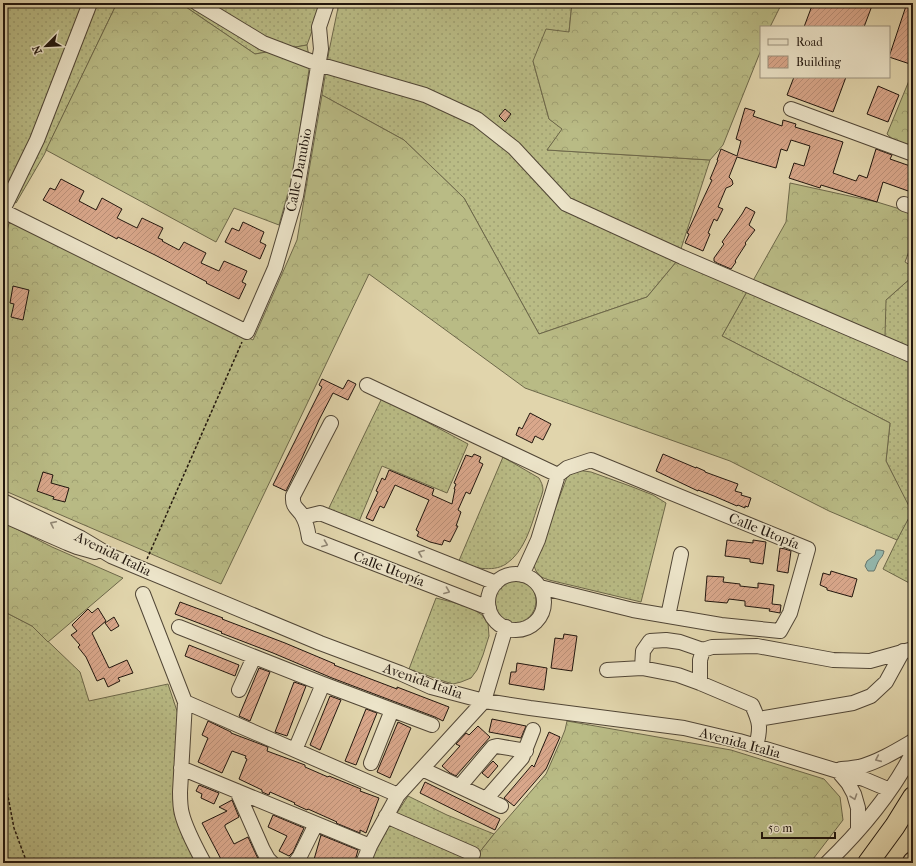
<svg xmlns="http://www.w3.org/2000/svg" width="916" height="866" font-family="'IM FELL French Canon',serif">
  <defs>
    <pattern id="grass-dots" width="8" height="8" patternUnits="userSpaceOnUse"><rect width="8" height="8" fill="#b9bb85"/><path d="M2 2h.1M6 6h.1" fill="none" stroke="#9fa072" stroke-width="1.8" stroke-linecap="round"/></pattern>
    <pattern id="forest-crowns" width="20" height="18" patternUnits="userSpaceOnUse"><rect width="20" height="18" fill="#b9bb85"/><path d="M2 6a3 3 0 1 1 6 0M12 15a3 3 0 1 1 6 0" fill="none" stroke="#9fa072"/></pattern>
    <pattern id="building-hatch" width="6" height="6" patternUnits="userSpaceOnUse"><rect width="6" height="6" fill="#d9a78b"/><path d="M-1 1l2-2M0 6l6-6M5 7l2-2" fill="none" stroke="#ba8f77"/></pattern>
  </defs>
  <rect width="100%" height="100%" fill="#e1d5ac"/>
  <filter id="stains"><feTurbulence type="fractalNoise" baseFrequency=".005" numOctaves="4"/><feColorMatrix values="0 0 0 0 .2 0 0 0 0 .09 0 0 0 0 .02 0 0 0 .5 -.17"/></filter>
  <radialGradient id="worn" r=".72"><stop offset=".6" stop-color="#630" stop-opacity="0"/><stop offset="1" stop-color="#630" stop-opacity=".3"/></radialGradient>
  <path fill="url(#grass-dots)" stroke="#6d684a" d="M3,3h114l-73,152 -28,48 -13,-7z
    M180,3h142l-15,42 -52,9z
    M339,3h233l-3,29 -36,29 16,58 14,10 -16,21 163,10 -33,101 -30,36 -108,37 -75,-136 -60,-58 -82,-45 7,-44z
    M913,276v309l-30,-16 14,-29 14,-28 -25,-51 4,-38 -168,-87 28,-50 136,14z
    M382,398l86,46 -21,49 -65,-27 -24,58 -31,-12z
    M503,457l36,21c2,4 4,7 4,12 -1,6 -4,12 -6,18 -6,19 -13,44 -31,56 -14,9 -34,3 -48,-1z
    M577,470l14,2 39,14 23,9 13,8 -25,99 -92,-22 -8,-3 -5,-6 -2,-5 2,-9 9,-21 22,-59z
    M492 601a22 22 0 1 1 44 0a22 22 0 1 1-44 0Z
    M436,598l16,4 21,7 9,6 6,8 1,13 -6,19 -6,15 -6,8 -10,4 -8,2 -13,-4 -31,-11z
    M3,611l29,15 48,46 9,29 79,-17 10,30 7,115 16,34h-198z
    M408,796l39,19 47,19 -23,29h-100l6,-19z"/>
  <path fill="url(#forest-crowns)" stroke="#6d684a" d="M117,3h63l75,51 52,-9 3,18 -17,112 -14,50 -45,-17 -18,34 -170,-92z
    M572,3h210l-12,24h-9v23l-38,95 -13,15 -163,-10 15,-21 -13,-10 -16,-58 13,-32 23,3z
    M913,71v78l-15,-5 -11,-10z
    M322,95l82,45 60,58 75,136 108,-37 30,-36 73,25 36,-64 4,-39 87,19 36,11v28l-8,21 8,5v9l-27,24 -1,36 -135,-50 -28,50 168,87 -4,38 26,51 -15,28 -68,-29 -99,-50 -205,-73 -156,-114 -148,310 -218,-94v-243l6,-24 11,2 233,115 44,-100z
    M3,522l49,25 71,31 -75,64 -16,-16 -29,-15z
    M567,721l164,29 93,29 16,18 3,23 -33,43h-339l23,-29 52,-60 15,-34 4,-10z"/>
  <path fill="#94b8ae" stroke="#66776e" d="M876,550h4l4,1c-1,6 -4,7 -6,11 -2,4 -2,6 -4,9h-6l-3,-5 2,-5 8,-6z"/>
  <path fill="url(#building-hatch)" stroke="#21160e" d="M813,3h60l-9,24h-60z
    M907,3h6v62l-24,-8z
    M794,77h52l-13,35 -46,-17z
    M878,86l21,9 -11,27 -21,-8z
    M745,108l10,3 -2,5 29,10 1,-6 13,4 -1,3 48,15 -10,31 23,8 3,-6 8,3 9,-29 16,6 -2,4 23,8v18l-2,7 -28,-10 -6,20 -56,-17 -1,3 -31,-10 5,-15 10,3 6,-20 -19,-6 -4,11 -6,-2 -5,19 -39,-11 -8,20 3,3 1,4 -2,2 -5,2 -8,19 5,2 -6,12 -3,-2 -6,14 2,1 -7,17 -18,-8 4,-9 -2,-1 25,-53 -2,-1 8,-19h-1l4,-11 16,7 4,-15 -5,-2z
    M505,109l6,5 -6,8 -6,-6z
    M61,179l23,12 -5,10 17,9 6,-12 20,11 -5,9 20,10 5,-10 21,10 -5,10 5,2 -1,1 17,9 5,-8 22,11 -5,10 18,8 5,-10 23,10 -5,11 4,2 -7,15 -33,-16 1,-1 -52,-27 -37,-18 -1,2 -74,-39 7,-12 5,2z
    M746,207l9,5 -6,13 6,5 -10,13 1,1 -11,17 1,1 -5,7 -14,-6 -3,-2v-3l10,-14 -2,-2 20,-28z
    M243,222l21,10 -4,10 6,3 -6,14 -35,-17 7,-14 7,3z
    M13,286l16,4 -6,30 -12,-3 3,-13 -4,-1z
    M322,379l21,10 5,-9 8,4 -8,16 -15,-7 -14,27 -17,38 -16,33 -13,-6 49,-98 -3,-2z
    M530,413l21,11 -8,16 -8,-4 -3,7 -16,-8 3,-8 3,2z
    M474,454l7,3 -2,5 4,2 -13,30 -4,-2 -8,18 3,2 -5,14h2l-8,16 -6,-2 -2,5 -12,-3 -13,-6 2,-4 -3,-2 13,-30 -34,-15 -11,23 -4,-2 -7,15 -7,-3 12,-26 -2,-1 6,-13 3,2 4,-10 45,19 -2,6 20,9 3,-15h-1l2,-5 -2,-1 12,-28 6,2z
    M663,454l33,14v-1l9,4v1l33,12 -3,7 7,2 -1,2 10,3 -3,9 -3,-1v2l-7,-3 -1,1 -23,-10 -16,-6v1l-42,-20z
    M43,472l10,3 -2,8 18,5 -4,14 -12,-3 1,-2 -17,-6z
    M727,540l26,3v-3l13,2 -3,22 -13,-2v-3l-25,-3z
    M780,548l5,1 6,2 -3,22 -11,-2z
    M831,571l26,8 -5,18 -25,-7v-2l-7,-3 3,-12 7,2z
    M707,576l17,1 -1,5 17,2v2l18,2v-5l16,2 -2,19 9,1 -1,8 -11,-2 1,-2 -25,-3v-5l-16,-2 -2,4 -22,-2z
    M180,602l43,16 -1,1 63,24 50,21 -1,1 63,24v-2l52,20 -6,14 -8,-4 -103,-39 -59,-25 -52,-20 1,-1 -47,-18z
    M98,608l8,13 -14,12 17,35 18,-8 6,13 -15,5 2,3 -12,6 -4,-9 -7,3 -11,-24 -8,-10 2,-2 -9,-10 6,-4 -5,-6 16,-16 4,4z
    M114,617l5,9 -8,5 -6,-8z
    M564,634l13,2 -5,35 -21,-3 4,-30 8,1z
    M189,645l50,20 -4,11 -50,-20z
    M517,663l30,5 -3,22 -35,-6 2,-12h5z
    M259,668l11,4 -20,49 -11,-5z
    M294,682l12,4 -19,50 -12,-4z
    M330,696l11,4 -21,50 -10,-5z
    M366,709l11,4 -21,52 -11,-4z
    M492,719l34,7 -5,12 -32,-6z
    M208,721l23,11v1l37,14 -1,4 38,14v2l23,10 1,-1 32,13 -1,2 19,7 -13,35 -6,-3v3l-24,-10 1,-1 -29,-13 -1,1 -13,-6 1,-1 -25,-11 -1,3 -7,-3v-2l-23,-11 8,-20 -2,-1 1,-2 -14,-5 -10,22 -24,-11 10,-24 -6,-3z
    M398,722l13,6 -21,50 -13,-6z
    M478,726l12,11 -34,39 -6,-3 -8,-7 18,-20 -4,-2 10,-11 3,2z
    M549,732l11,5 -14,32 -32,37 -10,-8 28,-33 2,2z
    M493,761l5,5 -10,12 -6,-5z
    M425,782l75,37 -5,11 -75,-37z
    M199,785l20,8 -5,11 -13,-6 1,-4 -6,-3z
    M232,800l7,17 -14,8v2l9,17 14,-7 12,26h-12l-2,-5 -9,5h-14l-21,-40 25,-12 -8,-4z
    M273,815l31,13 -11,24 -4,4 -10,-5 8,-15 -19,-9z
    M321,835l37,15 -3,11 -6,-2 -1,4 -16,-5 -1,5h-18z"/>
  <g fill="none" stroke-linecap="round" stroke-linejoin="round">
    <defs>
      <path id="minor" d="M197,3l66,40 55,21 107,31 52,24 37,29 52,56 116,53 231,99
        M791,109l122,45
        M904,204l9,3
        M3,210l34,-70 53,-137
        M3,211l244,121 28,-64 21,-72 25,-147 -2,-22 8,-24
        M367,385l191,90
        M331,423l-38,73c-1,14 7,12 11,23 3,6 4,13 5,19l180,70
        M3,501l78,37 30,18 209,87 80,30 31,14 53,14 14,2 32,5 38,5 116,15 55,13 17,5 108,33 26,11
        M3,515l64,28 10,4 18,5
        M304,517l16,-4 176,70
        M488 602a28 28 0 1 1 56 0a28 28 0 1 1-56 0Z
        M522,575l16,-35 20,-65 9,-7 24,-8 217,89 -18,64 -10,18 -59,-6 -88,-15 -93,-23
        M143,594l42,108 213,93 86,-94 22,-74
        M668,616l13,-62
        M179,627l144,57 109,41
        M642,668l1,-17 7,-10 16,-1 14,2 23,8
        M607,670l35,-2 36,7 22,8 52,22c8,17 9,23 4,41
        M700,683v-23l3,-10 9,-3 45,-1 76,14 37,1 43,-12
        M239,690l15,-33
        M185,702l-5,90c0,7 0,15 2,22 4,16 14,34 22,49
        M758,719l95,-16 18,-7 15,-14 17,-31
        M295,750l28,-66
        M371,763l21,-53
        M181,768l189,78
        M422,769l79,37
        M841,769c6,0 12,-1 18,-2 19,-5 37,-16 54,-26
        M837,770l11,13 6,11 4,14v22
        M460,786l33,-39 4,-1 29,5
        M237,791l26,59 5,9 4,4
        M486,799l36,-41 11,-28
        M386,816l87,38
        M295,863l5,-7 16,-32
        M363,863l7,-17 28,-51
        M827,863c34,-33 64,-68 86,-111"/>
      <path id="highway" d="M868,863l27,-37 18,-29
        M913,863v-1"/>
    </defs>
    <use href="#minor" stroke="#514636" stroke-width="16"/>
    <use href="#highway" stroke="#21160e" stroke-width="22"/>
    <path stroke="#21160e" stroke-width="1.5" stroke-dasharray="3 2" stroke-linecap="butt" d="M147,559l95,-217
      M3,753l2,5v23l9,47 13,35"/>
    <use href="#minor" stroke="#ece4c9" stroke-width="14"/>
    <use href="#highway" stroke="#e1d5ac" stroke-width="20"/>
  </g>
  <defs><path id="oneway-chevron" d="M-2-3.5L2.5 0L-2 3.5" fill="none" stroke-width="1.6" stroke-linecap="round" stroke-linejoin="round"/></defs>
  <g stroke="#918775">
    <use href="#oneway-chevron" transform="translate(53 524) rotate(-154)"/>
    <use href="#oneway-chevron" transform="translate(325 544) rotate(21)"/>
    <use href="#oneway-chevron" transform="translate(421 553) rotate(-159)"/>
    <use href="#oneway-chevron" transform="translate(447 591) rotate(21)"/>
    <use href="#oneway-chevron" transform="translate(878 759) rotate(156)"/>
    <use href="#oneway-chevron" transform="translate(854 797) rotate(71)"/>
  </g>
  <g text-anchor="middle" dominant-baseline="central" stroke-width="3" stroke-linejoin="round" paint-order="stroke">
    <g font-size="14" fill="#21160e" stroke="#ece4c9">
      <text transform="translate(299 170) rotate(-79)">Calle Danubio</text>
      <text transform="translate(764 531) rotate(22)">Calle Utopía</text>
      <text transform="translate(113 554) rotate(26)">Avenida Italia</text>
      <text transform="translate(389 569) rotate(21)">Calle Utopía</text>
      <text transform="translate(423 681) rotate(19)">Avenida Italia</text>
      <text transform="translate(740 743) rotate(15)">Avenida Italia</text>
    </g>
  </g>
  <rect width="916" height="866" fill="none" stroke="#e1d5ac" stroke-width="16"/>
  <rect x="4" y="4" width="908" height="858" fill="none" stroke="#21160e" stroke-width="2"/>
  <rect x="8" y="8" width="900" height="850" fill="none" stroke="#21160e"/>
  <rect x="760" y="26" width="130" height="52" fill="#ece4c9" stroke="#9b927e"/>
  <rect x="768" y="39" width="20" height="6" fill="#ece4c9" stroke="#9b927e"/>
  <text x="796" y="46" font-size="12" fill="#21160e">Road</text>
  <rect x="768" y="56" width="20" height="12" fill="url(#building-hatch)" stroke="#9b927e"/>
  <text x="796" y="66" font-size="12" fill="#21160e">Building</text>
  <g transform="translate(46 46) rotate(246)" stroke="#ece4c9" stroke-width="3" paint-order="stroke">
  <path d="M0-3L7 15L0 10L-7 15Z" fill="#21160e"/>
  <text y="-6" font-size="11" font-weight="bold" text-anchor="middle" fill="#21160e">N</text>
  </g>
  <path d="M762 832v6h73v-6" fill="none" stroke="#21160e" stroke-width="2"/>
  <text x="768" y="832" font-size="12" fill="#21160e" stroke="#ece4c9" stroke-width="3" paint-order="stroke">50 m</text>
  <rect width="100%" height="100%" filter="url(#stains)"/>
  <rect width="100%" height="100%" fill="url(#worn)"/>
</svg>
